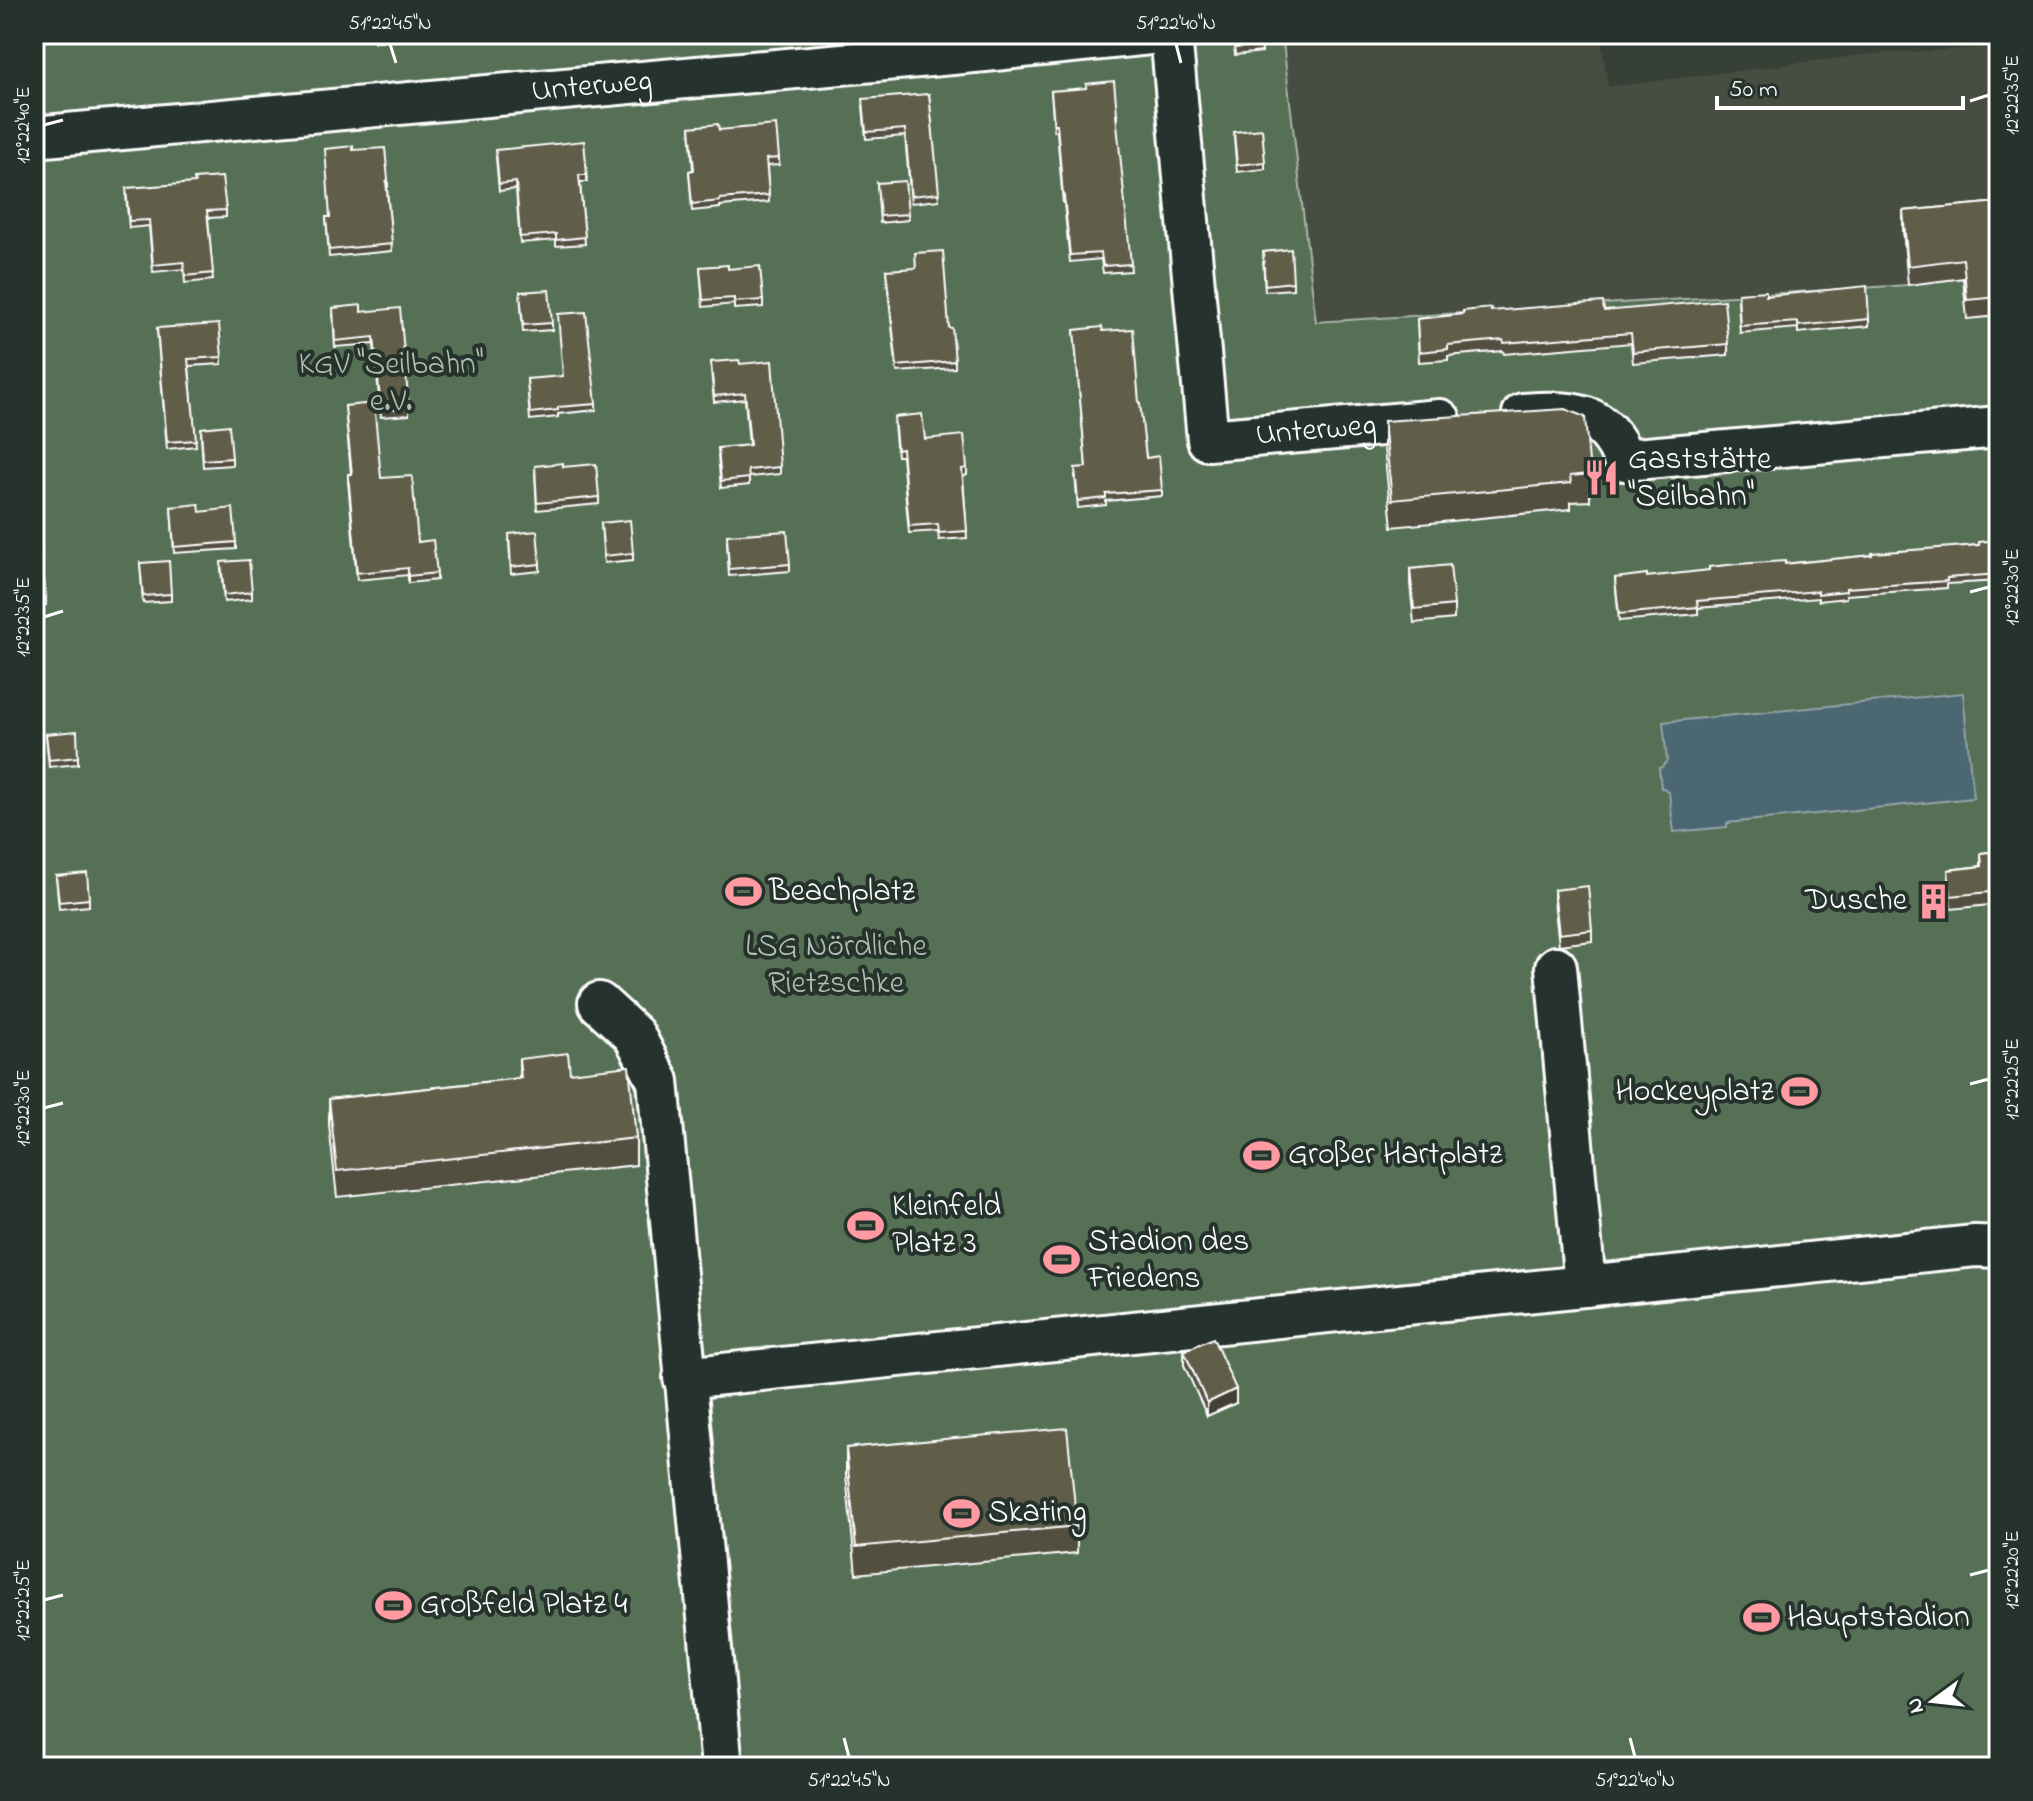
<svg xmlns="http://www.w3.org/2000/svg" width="2033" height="1801" font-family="'Indie Flower',sans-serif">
  <rect width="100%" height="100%" fill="#374036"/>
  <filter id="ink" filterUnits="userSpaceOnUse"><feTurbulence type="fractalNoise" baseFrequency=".0125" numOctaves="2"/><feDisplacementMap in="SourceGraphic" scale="16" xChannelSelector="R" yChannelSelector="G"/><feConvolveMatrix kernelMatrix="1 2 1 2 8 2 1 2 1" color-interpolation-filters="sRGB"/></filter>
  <g filter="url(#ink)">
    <path fill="#474d40" d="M1282,34h318l8,53 263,-33 128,-7v227l-91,11 -592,37z"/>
    <path fill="#566f55" stroke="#aab7aa" stroke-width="2" d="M34,34h1248l34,288 592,-37 91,-11v1493h-1965z"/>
    <path fill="#4c6872" stroke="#94a4aa" stroke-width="2" d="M1963,693l10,105 -246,25v4l-53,5 -5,-39 -5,-5h-3l-2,-20 3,-1 5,-6 -4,-39z"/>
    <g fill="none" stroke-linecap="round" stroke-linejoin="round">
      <defs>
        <g id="minor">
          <path id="s1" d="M1171,34l37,406 232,-20"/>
          <path id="s2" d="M34,137l951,-86 165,-17"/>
          <path d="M1523,414c46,-3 83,-4 101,46l375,-33"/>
          <path d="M1556,967l29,319"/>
          <path d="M599,1003l35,32 24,46 64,686"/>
          <path d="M684,1378l1291,-132 24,1"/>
        </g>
      </defs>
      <use href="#minor" stroke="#fff" stroke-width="46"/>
      <use href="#minor" stroke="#26332d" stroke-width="40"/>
    </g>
    <path fill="#535040" stroke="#fff" stroke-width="2" d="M373,34h32v5l-31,3z
      M1233,34h28l1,18 -27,3z
      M1051,91l66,23v7h-1l15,150 -28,2 -2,-14 -31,3 -6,-59h-1l-6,-72h-3z
      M929,94l10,106 -28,3 -6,-67 -39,3 -3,-33z
      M690,127l29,3 60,28v7l-12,1 2,36 -49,4v2l-28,3 -3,-40 4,-1z
      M1234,138l31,24v7l-28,3z
      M353,150l35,30v7l-1,1 5,63 -63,6 -3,-40h4z
      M496,157l91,18v7h-7l5,62 -29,2v-6l-36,3 -4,-54 -17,2z
      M877,183l31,31v6l-28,3z
      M126,195l100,15v7l-18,1 5,62 -28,3 -1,-14 -31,3 -4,-46 -20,2z
      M1999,202v114l-32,3 -4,-41 -55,7 -5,-55v-19z
      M1263,259l30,23v7l-28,2z
      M700,267l28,2 35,31v7l-29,2v-5l-31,3z
      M886,270l63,58 6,33v7l-58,4z
      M520,292l32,31v7l-29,2z
      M1766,296l103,23v7l-71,7v-5l-58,5 -2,-33z
      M1491,311h113l124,33v11l-95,8 -2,-20 -127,11 -1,-3 -55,5v4l-29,2 -2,-43z
      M361,312l48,96v7l-28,2 -7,-73 -39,3 -2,-33z
      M157,328l65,29v7l-33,2 7,80 -29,3z
      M1074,330l29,1 36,72 7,55 16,32v6l-56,5v4l-28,3 -3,-33 11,-8z
      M740,364l40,103v7l-31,3v8l-28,3 -3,-33 31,-10 -4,-46 -31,3 -3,-33z
      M527,379l69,25v6l-38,4v3l-28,3z
      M345,406l36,72 56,95v7l-29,3v-8l-51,5 -9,-99v-7h3z
      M1384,421l206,53v27l-19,1v7l-179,18 -8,-79z
      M894,424l31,15 42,29v7l-4,1 4,62 -28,2 -1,-9 -29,2 -7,-77h-5z
      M201,434l31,24v7l-29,2z
      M563,467l36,30v7l-62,6 -2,-37z
      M34,501l12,97v7l-12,1z
      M171,507l65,35v7l-62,4z
      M601,523l32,30v7l-29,3z
      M1999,540v41l-52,3v4l-101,7v3l-28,3v-3l-120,10v6l-79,7 -4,-43 32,-1 332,-32z
      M509,541l31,23v7l-29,3z
      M727,542l63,22v7l-61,5z
      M140,563l31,31v7l-28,2z
      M221,569l31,23v7l-28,3z
      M1410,569l44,36v14l-40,4 -4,-40z
      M46,734l32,23v7l-29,3z
      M1999,851v53l-48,5 -3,-39 33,-4v-13z
      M56,876l33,23v7l-30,3z
      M1554,890l38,40v11l-33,4 -5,-44z
      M519,1059l117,79v27l-299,32 -8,-72v-26l190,-21z
      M1184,1351l52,52 -29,13 -23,-51z
      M846,1448l231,78v27l-221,21 -10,-99z"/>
    <path fill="#434134" stroke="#fff" stroke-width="2" d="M1236,1389v14l-29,13v-13z"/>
    <path fill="#605d4a" stroke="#fff" stroke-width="2" d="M1233,34h28l1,11 -27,3z
      M1114,81l3,33h-1l15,150 -28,2 -2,-13 -31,2 -6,-59h-1l-6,-72h-3l-3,-33 35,-3v-4z
      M929,94l10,99 -28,3 -6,-67 -39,3 -3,-33z
      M718,124l1,6 57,-5 3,33 -13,1 3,36 -49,4v2l-28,3 -3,-33 5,-1 -4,-43z
      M1262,129l3,33 -28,3 -3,-33z
      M584,141l3,34h-8l6,62 -29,3v-6l-36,3 -4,-55 -17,2 -3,-34z
      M353,146v4l32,-2 3,32 -2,1 6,63 -63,6 -3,-33h4l-5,-68z
      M222,177l4,33 -19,1 6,62 -28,3 -1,-14 -31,3 -4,-45 -20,1 -3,-33 69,-5 -1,-4z
      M905,181l3,33 -28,2 -3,-33z
      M1999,202v95l-32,3 -4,-41 -55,7 -5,-55z
      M1291,249l2,33 -28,3 -2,-33z
      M943,251l6,77h3l3,33 -58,5 -11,-96 30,-2 -1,-15z
      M728,265v4l32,-3 3,34 -29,2v-4l-31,2 -3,-33z
      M1867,286l2,33 -71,7v-4l-58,4 -2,-33 28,-2v5z
      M549,290l3,33 -29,2 -3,-33z
      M1724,300l4,44 -95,8 -2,-19 -127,10 -1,-3 -55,5v4l-29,3 -2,-33 46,-5v-3l28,-3v3l112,-9 1,9z
      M361,305v7l39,-4 9,100 -28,2 -7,-73 -39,4 -2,-33z
      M586,312l10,92 -38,3v3l-28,3 -3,-34 36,-3 -5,-62z
      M219,324l3,33 -34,2 8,81 -29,2 -10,-114z
      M1102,327l1,4 30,-2 6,74h1l6,55 13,-2 3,34 -56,4v4l-28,3 -3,-33 11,-1 -12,-137z
      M739,360l1,4 32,-3 8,106 -32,3 1,8 -28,3 -3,-33 32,-3 -5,-52 -31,3 -3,-34z
      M374,403l7,75 31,-2 6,66 15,-2 4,33 -29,3v-8l-51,5 -9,-99h4l-7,-68z
      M1565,409l20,8 5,57 -20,2 1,7 -179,17 -8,-79z
      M922,414l3,25 39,-4 3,33 -5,1 5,62 -28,2 -1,-9 -29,2 -7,-77 -5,1 -3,-33z
      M229,425l3,33 -29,2 -2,-32z
      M563,463v4l33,-3 3,33 -62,6 -2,-37z
      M34,501v8h3l9,89 -12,1z
      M199,504l1,8 33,-4 3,34 -62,5 -3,-40z
      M630,520l3,33 -29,3 -3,-33z
      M537,531l3,33 -29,3 -2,-33z
      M787,531l3,33 -61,5 -2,-34z
      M1999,540v34l-52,4v3l-101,7v3l-28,3v-3l-121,10 1,6 -79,7 -4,-36 32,-4v3l62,-7v-3l28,-3 48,-3v3l87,-9v-2l107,-8v-3z
      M249,560l3,32 -28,3 -3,-33z
      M169,561l2,33 -28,2 -3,-33z
      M1450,565l4,40 -40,4 -4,-40z
      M77,731l1,26 -29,3 -3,-26z
      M1999,851v40l-48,5 -3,-26 34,-4 -1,-13z
      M87,873l2,26 -30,3 -3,-26z
      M1588,886l4,44 -33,4 -5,-44z
      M568,1053l2,20 59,-7 7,72 -299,33 -8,-72 192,-21 -2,-19z
      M1213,1338l23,51 -29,14 -23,-52z
      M1067,1428l10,98 -221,21 -10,-99z"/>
  </g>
  <path fill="none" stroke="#fff" stroke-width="3" d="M390,44l6,19M1176,44l5,19M1970,101l19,-6M44,125l19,-5M1970,592l19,-5M44,617l19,-6M1970,1084l19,-5M44,1108l19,-5M1970,1575l19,-5M44,1600l19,-5M844,1738l5,19M1630,1738l5,19"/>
  <defs>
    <symbol id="restaurant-bare" viewBox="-9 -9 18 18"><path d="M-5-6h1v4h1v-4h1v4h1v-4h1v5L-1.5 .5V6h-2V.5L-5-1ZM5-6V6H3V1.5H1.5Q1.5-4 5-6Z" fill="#ff9aa2" stroke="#26332d" stroke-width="2.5" paint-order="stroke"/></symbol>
    <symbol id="stadium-bare" viewBox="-9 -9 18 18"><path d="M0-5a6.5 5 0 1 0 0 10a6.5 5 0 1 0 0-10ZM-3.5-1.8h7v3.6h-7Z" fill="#ff9aa2" stroke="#26332d" stroke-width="2.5" paint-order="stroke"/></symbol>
    <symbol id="building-bare" viewBox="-9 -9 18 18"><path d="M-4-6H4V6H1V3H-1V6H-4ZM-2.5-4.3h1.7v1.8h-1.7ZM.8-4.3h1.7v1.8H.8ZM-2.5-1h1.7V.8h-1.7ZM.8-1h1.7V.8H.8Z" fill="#ff9aa2" stroke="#26332d" stroke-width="2.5" paint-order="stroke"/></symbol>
  </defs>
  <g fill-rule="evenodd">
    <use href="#restaurant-bare" x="1576" y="452" width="51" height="51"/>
    <use href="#stadium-bare" x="718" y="866" width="51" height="51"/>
    <use href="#building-bare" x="1908" y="876" width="51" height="51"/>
    <use href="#stadium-bare" x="1774" y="1066" width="51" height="51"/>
    <use href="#stadium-bare" x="1236" y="1130" width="51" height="51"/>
    <use href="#stadium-bare" x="840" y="1200" width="51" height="51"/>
    <use href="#stadium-bare" x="1036" y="1234" width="51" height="51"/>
    <use href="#stadium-bare" x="936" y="1488" width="51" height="51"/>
    <use href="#stadium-bare" x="368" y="1580" width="51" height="51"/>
    <use href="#stadium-bare" x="1736" y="1592" width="51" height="51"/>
  </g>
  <g text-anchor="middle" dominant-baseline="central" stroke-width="8" stroke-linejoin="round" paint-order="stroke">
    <g font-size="32" fill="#fff" stroke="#26332d">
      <text stroke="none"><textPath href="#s2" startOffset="560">Unterweg</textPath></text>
      <text stroke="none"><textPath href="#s1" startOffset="516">Unterweg</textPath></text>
    </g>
    <g font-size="32" fill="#b3beb2" stroke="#26332d">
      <text x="391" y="365">KGV "Seilbahn"<tspan x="391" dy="37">e.V.</tspan></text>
      <text x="836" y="947">LSG Nördliche<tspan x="836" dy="37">Rietzschke</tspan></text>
    </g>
    <g font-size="32" fill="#fff" stroke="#26332d" text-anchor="start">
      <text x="1628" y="460">Gaststätte<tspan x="1628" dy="37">"Seilbahn"</tspan></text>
      <text x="769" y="892">Beachplatz</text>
      <text x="1907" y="901" text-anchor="end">Dusche</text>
      <text x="1774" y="1092" text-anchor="end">Hockeyplatz</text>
      <text x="1288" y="1155">Großer Hartplatz</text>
      <text x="892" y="1207">Kleinfeld<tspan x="892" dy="37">Platz 3</tspan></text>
      <text x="1088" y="1242">Stadion des<tspan x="1088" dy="37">Friedens</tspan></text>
      <text x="988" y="1513">Skating</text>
      <text x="420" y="1605">Großfeld Platz 4</text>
      <text x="1787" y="1618">Hauptstadion</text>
    </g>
  </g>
  <rect width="2033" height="1801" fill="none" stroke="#26332d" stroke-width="88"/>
  <g transform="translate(1933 1701) rotate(255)" stroke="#26332d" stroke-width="6" paint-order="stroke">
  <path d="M0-6L14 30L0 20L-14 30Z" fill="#ffffff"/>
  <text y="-12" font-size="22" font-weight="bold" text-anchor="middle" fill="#ffffff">N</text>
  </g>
  <path d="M1717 96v12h246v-12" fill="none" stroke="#ffffff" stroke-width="4"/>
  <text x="1729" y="96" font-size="24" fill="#ffffff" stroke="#26332d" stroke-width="6" paint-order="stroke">50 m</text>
  <rect x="44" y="44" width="1945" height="1713" fill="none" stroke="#fff" stroke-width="3"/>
  <g font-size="20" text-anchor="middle" fill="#fff">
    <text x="390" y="29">51°22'45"N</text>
    <text x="1176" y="29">51°22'40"N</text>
    <text transform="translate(2011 95) rotate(-90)" y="7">12°22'35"E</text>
    <text transform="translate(22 125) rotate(-90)" y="7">12°22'40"E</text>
    <text transform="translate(2011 587) rotate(-90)" y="7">12°22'30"E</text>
    <text transform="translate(22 617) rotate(-90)" y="7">12°22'35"E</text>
    <text transform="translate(2011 1079) rotate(-90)" y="7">12°22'25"E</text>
    <text transform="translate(22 1108) rotate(-90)" y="7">12°22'30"E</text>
    <text transform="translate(2011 1570) rotate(-90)" y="7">12°22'20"E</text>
    <text transform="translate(22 1600) rotate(-90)" y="7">12°22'25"E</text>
    <text x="849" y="1786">51°22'45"N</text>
    <text x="1635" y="1786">51°22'40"N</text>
  </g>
</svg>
